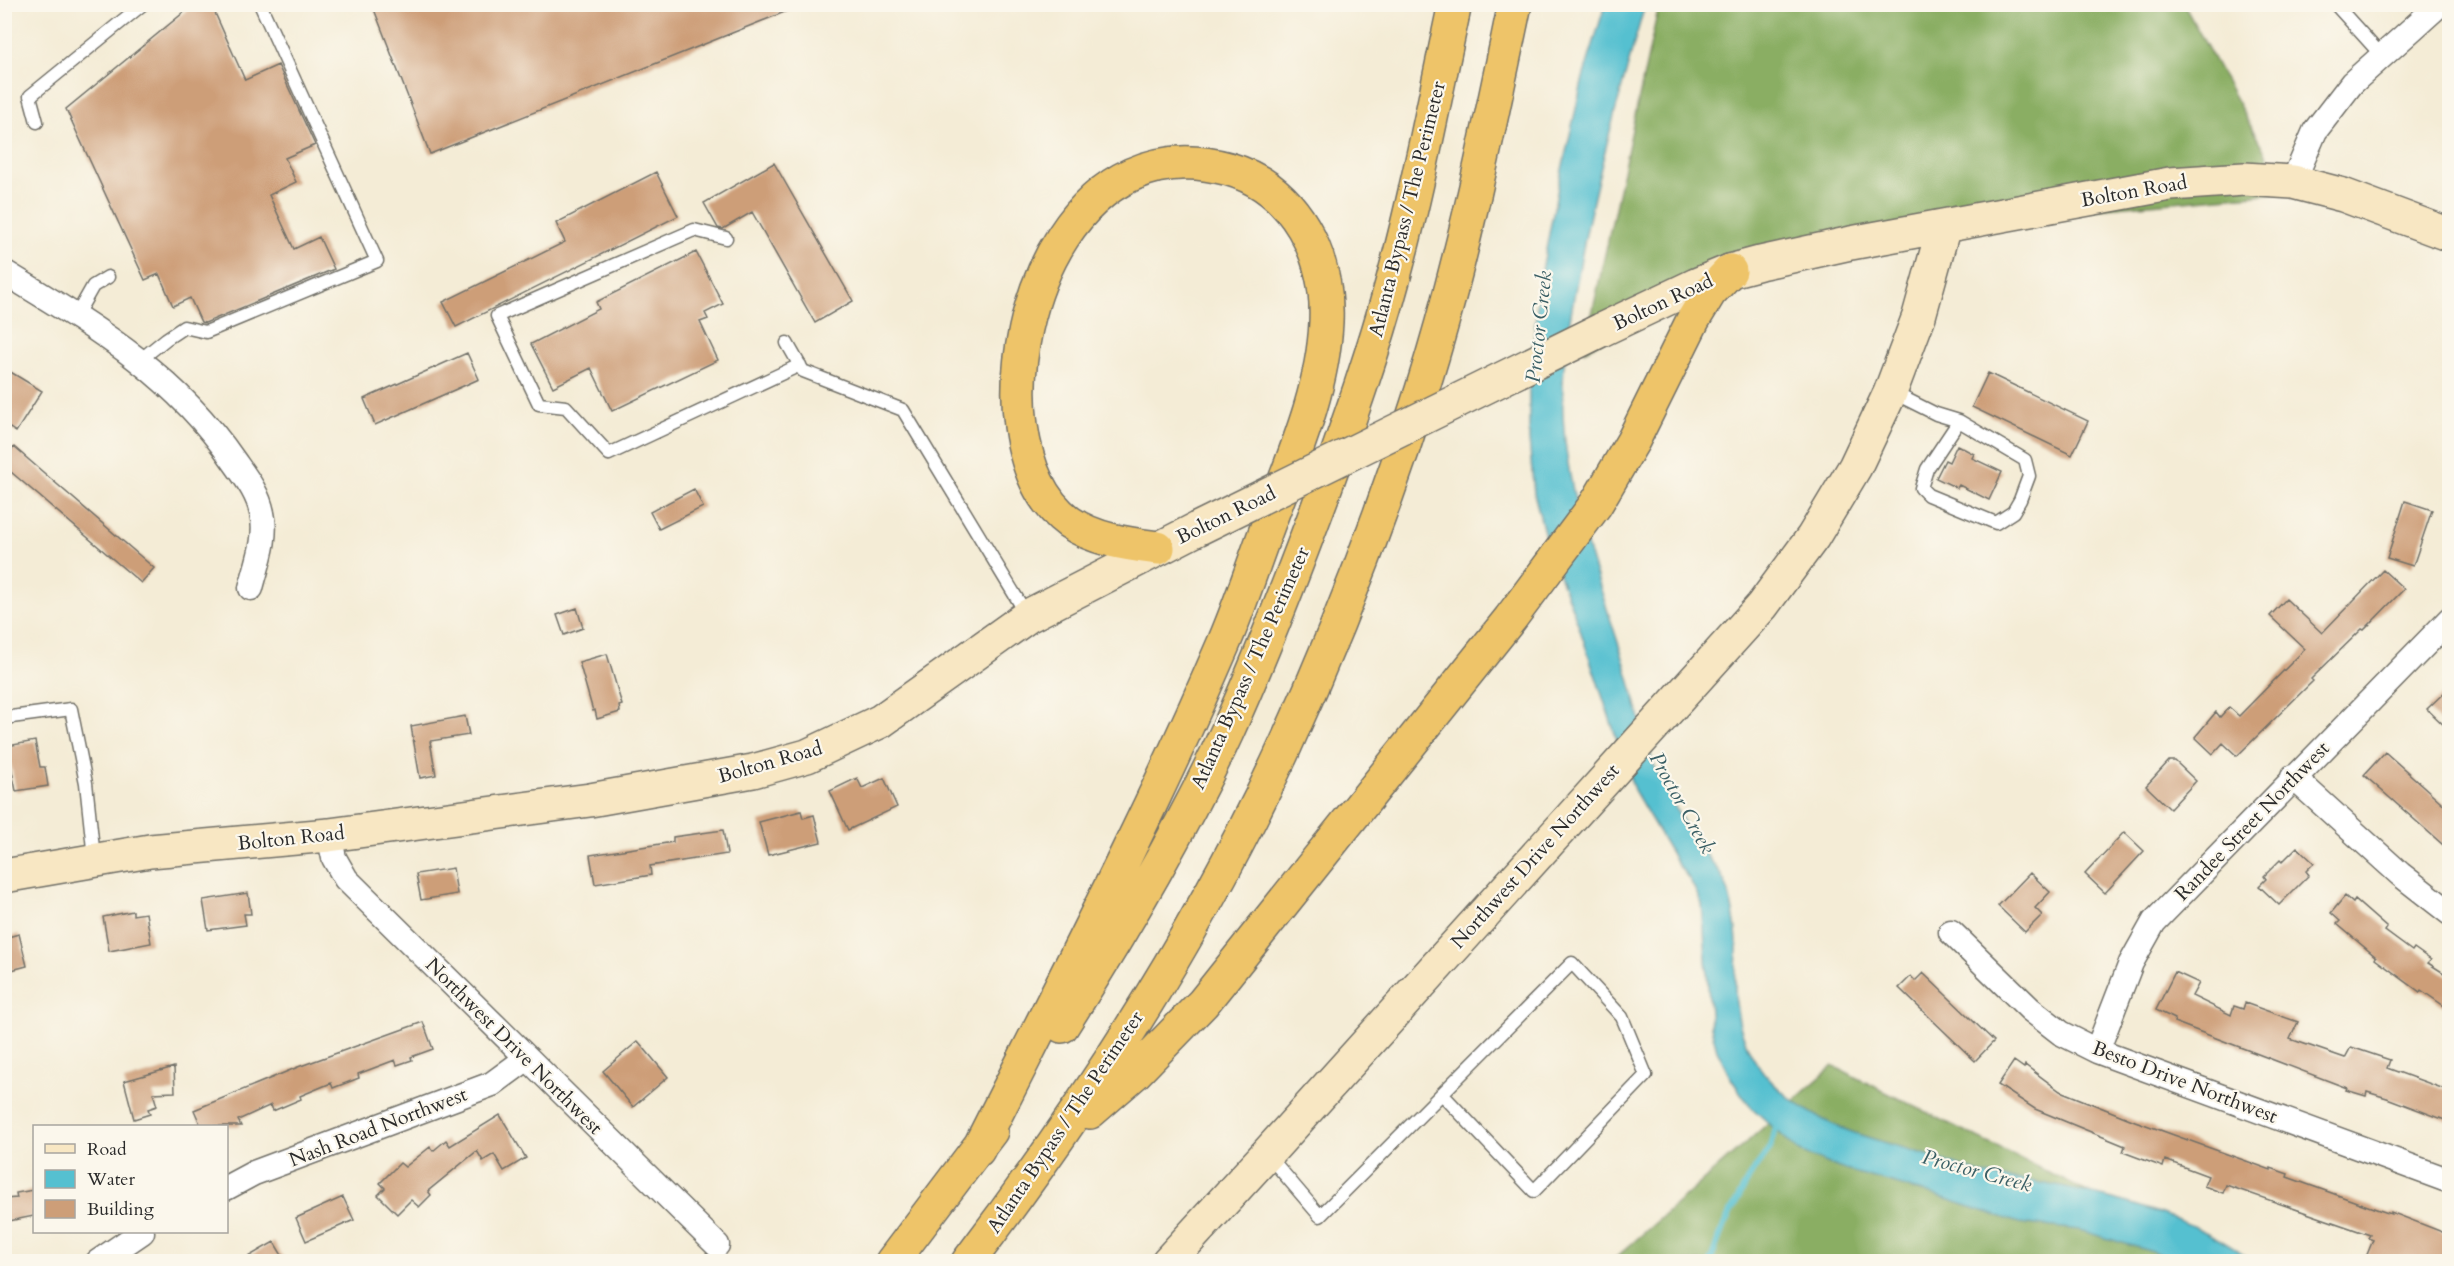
<svg xmlns="http://www.w3.org/2000/svg" width="2454" height="1266" font-family="Cardo,serif">
  <rect width="100%" height="100%" fill="#fbf7ec"/>
  <filter id="ink" filterUnits="userSpaceOnUse"><feTurbulence type="fractalNoise" baseFrequency=".0167" numOctaves="2"/><feDisplacementMap in="SourceGraphic" scale="12" xChannelSelector="R" yChannelSelector="G"/><feConvolveMatrix kernelMatrix="1 2 1 2 8 2 1 2 1" color-interpolation-filters="sRGB"/></filter>
  <filter id="wash" filterUnits="userSpaceOnUse"><feTurbulence type="fractalNoise" baseFrequency=".008" numOctaves="4" result="noise"/><feDisplacementMap in="SourceGraphic" scale="24" xChannelSelector="R" yChannelSelector="G"/><feGaussianBlur stdDeviation="1.35" result="paint"/><feColorMatrix in="noise" values="0 0 0 0 0 0 0 0 0 0 0 0 0 0 0 0 0 1.4 0 .05"/><feComposite in="paint" operator="in"/></filter>
  <g filter="url(#wash)">
    <rect width="100%" height="100%" fill="#f4ecd6"/>
    <path fill="#8aae63" stroke="#5a6c47" stroke-width="1.5" d="M1659,5h525l103,187 -309,27 -218,31 -176,101z
      M1833,1066l394,195 -616,1z"/>
    <path fill="#55c0d0" stroke="#40767e" stroke-width="1.5" d="M1605,5h40c-25,88 -50,175 -66,265 -7,38 -15,76 -16,115 -4,95 32,184 60,273 11,34 18,70 30,104 7,20 31,62 43,80 11,16 26,29 32,48 5,19 9,38 9,57 0,14 -2,28 -2,42 2,60 29,96 80,126 34,20 72,27 109,39 21,6 41,15 63,21 15,4 33,4 49,7 69,13 161,34 215,79h-68l-104,-31 -60,-7 -85,-28 -95,-27 -39,-16 -51,-47 -17,-25 -15,-30 -6,-23 -9,-123 -12,-24 -12,-15 -44,-75 -57,-169 -30,-77 -13,-51 -5,-53v-52l10,-102 19,-99 25,-109z"/>
    <g fill="none" stroke-linecap="round" stroke-linejoin="round">
      <path stroke="#55c0d0" stroke-width="6" d="M1710,1262l14,-37 28,-53 19,-25 6,-24"/>
    </g>
    <g id="blocks">
      <path fill="#cd9e78" d="M194,4h17l34,76 33,-15 37,80 -30,13 11,24 -27,13 25,54 25,-12 15,32 -129,54 -4,-1 -11,-24 -17,8 -14,-32 -14,6 -79,-171z
        M372,4h430v1l-372,149z
        M774,163l79,138 -38,22 -63,-111 -29,17 -5,-1 -14,-25z
        M656,172l22,44 -222,111 -13,-25 122,-60 -9,-19z
        M696,252l27,52 -18,9 3,6 -8,3 18,38 -106,51 -21,-43 -38,19 -22,-43 68,-35 -3,-7z
        M467,353l12,26 -104,46 -11,-26z
        M4,368l38,23 -26,41 -12,-8z
        M1988,373l100,48 -16,34 -100,-48z
        M1957,445l17,9 -2,4 30,14 -13,28 -30,-15 -2,3 -21,-10 9,-18 4,2z
        M14,447l140,121 -13,15 -137,-117v-8z
        M694,489l9,18 -44,22 -9,-17z
        M2405,501l27,9 -19,56 -26,-8z
        M2383,570l21,19 -40,41 -2,-1 -51,50 2,2 -76,75 -14,-13 -10,11 -18,-17 21,-25 4,5 9,-10 10,9 66,-67 -35,-33 16,-17 36,34z
        M577,608l6,20 -19,7 -7,-20z
        M607,654l15,51 -3,1 1,6 -23,7 -2,-9 -2,1 -14,-49z
        M2450,687v44l-23,-22z
        M465,716l4,19 -39,6 6,34 -16,3 -9,-52z
        M35,741l5,26h5l3,19 -32,5 -9,-45z
        M2385,752l65,58v41l-86,-76z
        M2169,761h6l21,20 -26,28 -24,-23z
        M857,778l5,10 22,-10 13,29 -49,23 -18,-39z
        M801,811l2,7 11,-3 7,27 -53,13 -9,-33z
        M723,830l4,24 -77,12 1,9 -56,9 -5,-29 83,-13v-5z
        M2124,832l20,19 -39,42 -20,-19z
        M2297,847l17,16 -8,8 3,4 -30,30 -20,-19 7,-7 -2,-3 16,-16 2,2z
        M453,868l4,26 -36,6 -5,-26z
        M2030,873l20,19 -15,16 7,7 -17,17 -27,-26z
        M248,893l3,21h-7l2,11 -38,5 -5,-30z
        M2345,896l8,7 2,-3 32,28 -2,3 27,20 2,-3 17,12 -3,3 22,14v33l-29,-20 -1,2 -45,-33 1,-2 -39,-33 3,-3 -9,-8z
        M133,911v4l13,-2 5,30 -42,8 -6,-34z
        M19,934l8,32 -23,6v-34z
        M2175,972l24,11 -7,13 39,19 3,-9 9,3 2,-6 53,19 -8,17 55,19 6,-11 39,13 -3,8 63,23v31l-63,-24 -20,-6 -1,4 -20,-6 1,-2 -173,-66 1,-3 -19,-9z
        M1923,973l71,68 -19,20 -76,-73 12,-12 4,5z
        M423,1022l10,27 -22,8 1,3 -15,5 -2,-5 -37,14 1,4 -26,10 -2,-5 -31,13 1,3 -28,12 -2,-6 -33,15 3,6h-40l-7,-16 104,-43z
        M638,1041l30,36 -35,30 -30,-36z
        M2014,1061l10,7 1,-3 35,26 75,30 136,49v-2l17,6 -1,3 92,33 12,4v-2l59,23v27h-86l9,-22 -5,-2 2,-3 -144,-50 -3,8 -19,-7 4,-10 -43,-16 -2,7 -40,-15 2,-6 -90,-37 -37,-24z
        M174,1067l1,25 -22,1 4,13 -9,3 2,5 -16,5 -10,-38z
        M500,1115l26,43 -22,13 -10,-17 -11,7 -6,-10 -49,40 3,4 -12,12 -8,-7 -14,14 -19,-19 7,-7 -5,-5 20,-20 5,4 25,-20 3,4 13,-11 4,6z
        M34,1190v26l-30,6v-23l13,-1 -1,-5z
        M343,1197l11,23 -48,21 -10,-23z
        M274,1242l12,20h-47z"/>
    </g>
  </g>
  <g filter="url(#ink)">
    <use href="#blocks" fill-opacity="0" stroke="#716f67" stroke-width="1.5"/>
    <g fill="none" stroke-linecap="round" stroke-linejoin="round">
      <defs>
        <path id="lane" d="M2335,4l47,52
          M37,122l-7,-26 113,-92
          M726,238l-32,-8 -197,86 42,88 27,3 43,47 191,-89
          M76,316l17,-30 15,-9
          M787,343l16,28 100,39 124,205
          M140,360l26,-21 18,-12 22,5 171,-71 -117,-257
          M1892,392l44,22 23,7 66,39 4,16 -9,24 -7,12 -17,11 -68,-28 -7,-7 6,-19 32,-48
          M4,718l67,-9 15,74 8,75
          M1268,1155l52,61 252,-253 50,54 24,58 -112,116 -92,-97"/>
        <path id="street" d="M2293,182l22,-51 37,-48 88,-79
          M4,272c90,55 169,100 230,189 12,17 24,32 28,52 6,25 -5,51 -11,75
          M2293,777l107,97 50,39
          M329,835l5,23 12,21 371,366
          M1951,932l79,77 31,24 36,18 353,130
          M2097,1051l34,-88 23,-41 296,-303
          M226,1188l28,-15 238,-89 34,-25
          M98,1262l44,-30"/>
        <path id="secondary" d="M1601,330l95,-45 34,-14 30,-8 91,-20 319,-59 74,-5 49,3 50,13 107,40
          M4,876l146,-25 179,-16 261,-35 163,-29 54,-15 74,-35 147,-105 169,-87
          M1168,1262l99,-108 495,-548 51,-69 42,-70 35,-74 29,-77 25,-90"/>
        <path id="highway" d="M1062,1026c60,-94 118,-192 165,-294 36,-79 67,-160 97,-241 25,-70 50,-140 69,-211 25,-91 42,-184 62,-276
          M1090,1112l45,-39 68,-70 307,-384 86,-115 37,-63 60,-121 17,-28 20,-21
          M978,1150c84,-167 171,-333 245,-505 17,-39 30,-80 45,-120 24,-65 55,-133 58,-203 3,-66 -31,-134 -97,-153 -149,-42 -224,137 -208,257 5,36 18,74 48,96 26,18 59,22 89,26
          M892,1262l99,-131
          M968,1262c121,-159 230,-328 314,-509 54,-118 101,-239 140,-363 40,-126 66,-257 93,-386"/>
      </defs>
      <use href="#lane" stroke="#716f67" stroke-width="15"/>
      <use href="#street" stroke="#716f67" stroke-width="27"/>
      <use href="#secondary" stroke="#716f67" stroke-width="36"/>
      <use href="#highway" stroke="#716f67" stroke-width="36"/>
      <use href="#lane" stroke="#fff" stroke-width="12"/>
      <use href="#street" stroke="#fff" stroke-width="24"/>
      <use href="#secondary" stroke="#f8e7c3" stroke-width="33"/>
      <use href="#highway" stroke="#eec469" stroke-width="33"/>
      <defs>
        <path id="secondary-bridge" d="M1197,529l404,-199"/>
      </defs>
      <use href="#secondary-bridge" stroke="#716f67" stroke-width="36" stroke-linecap="butt"/>
      <use href="#secondary-bridge" stroke="#f8e7c3" stroke-width="33"/>
    </g>
  </g>
  <g text-anchor="middle" dominant-baseline="central" stroke-width="4.5" stroke-linejoin="round" paint-order="stroke">
    <g font-size="20" fill="#2b2b2b" stroke="#fbf7ec">
      <text transform="translate(2134 191) rotate(-10)">Bolton Road</text>
      <text transform="translate(1407 209) rotate(-76)">Atlanta Bypass / The Perimeter</text>
      <text transform="translate(1663 302) rotate(-25)">Bolton Road</text>
      <text transform="translate(1226 515) rotate(-26)">Bolton Road</text>
      <text transform="translate(1250 668) rotate(-66)">Atlanta Bypass / The Perimeter</text>
      <text transform="translate(770 762) rotate(-16)">Bolton Road</text>
      <text transform="translate(2252 821) rotate(-46)">Randee Street Northwest</text>
      <text transform="translate(291 838) rotate(-6)">Bolton Road</text>
      <text transform="translate(1535 856) rotate(-48)">Northwest Drive Northwest</text>
      <text transform="translate(514 1046) rotate(45)">Northwest Drive Northwest</text>
      <text transform="translate(2185 1082) rotate(21)">Besto Drive Northwest</text>
      <text transform="translate(1065 1122) rotate(-56)">Atlanta Bypass / The Perimeter</text>
      <text transform="translate(378 1127) rotate(-21)">Nash Road Northwest</text>
    </g>
    <g font-size="21" font-style="italic" fill="#3a5f65" stroke="#fbf7ec">
      <text transform="translate(1539 327) rotate(-84)">Proctor Creek</text>
      <text transform="translate(1682 803) rotate(61)">Proctor Creek</text>
      <text transform="translate(1977 1171) rotate(15)">Proctor Creek</text>
    </g>
  </g>
  <rect width="2454" height="1266" fill="none" stroke="#fbf7ec" stroke-width="24"/>
  <rect x="33" y="1125" width="195" height="108" fill="#fbf7ec" stroke="#a8a59f" stroke-width="1.5"/>
  <rect x="45" y="1144" width="30" height="9" fill="#f8e7c3" stroke="#a8a59f" stroke-width="1.5"/>
  <text x="87" y="1155" font-size="18" fill="#2b2b2b">Road</text>
  <rect x="45" y="1170" width="30" height="18" fill="#55c0d0" stroke="#a8a59f" stroke-width="1.5"/>
  <text x="87" y="1185" font-size="18" fill="#2b2b2b">Water</text>
  <rect x="45" y="1200" width="30" height="18" fill="#cd9e78" stroke="#a8a59f" stroke-width="1.5"/>
  <text x="87" y="1215" font-size="18" fill="#2b2b2b">Building</text>
</svg>
